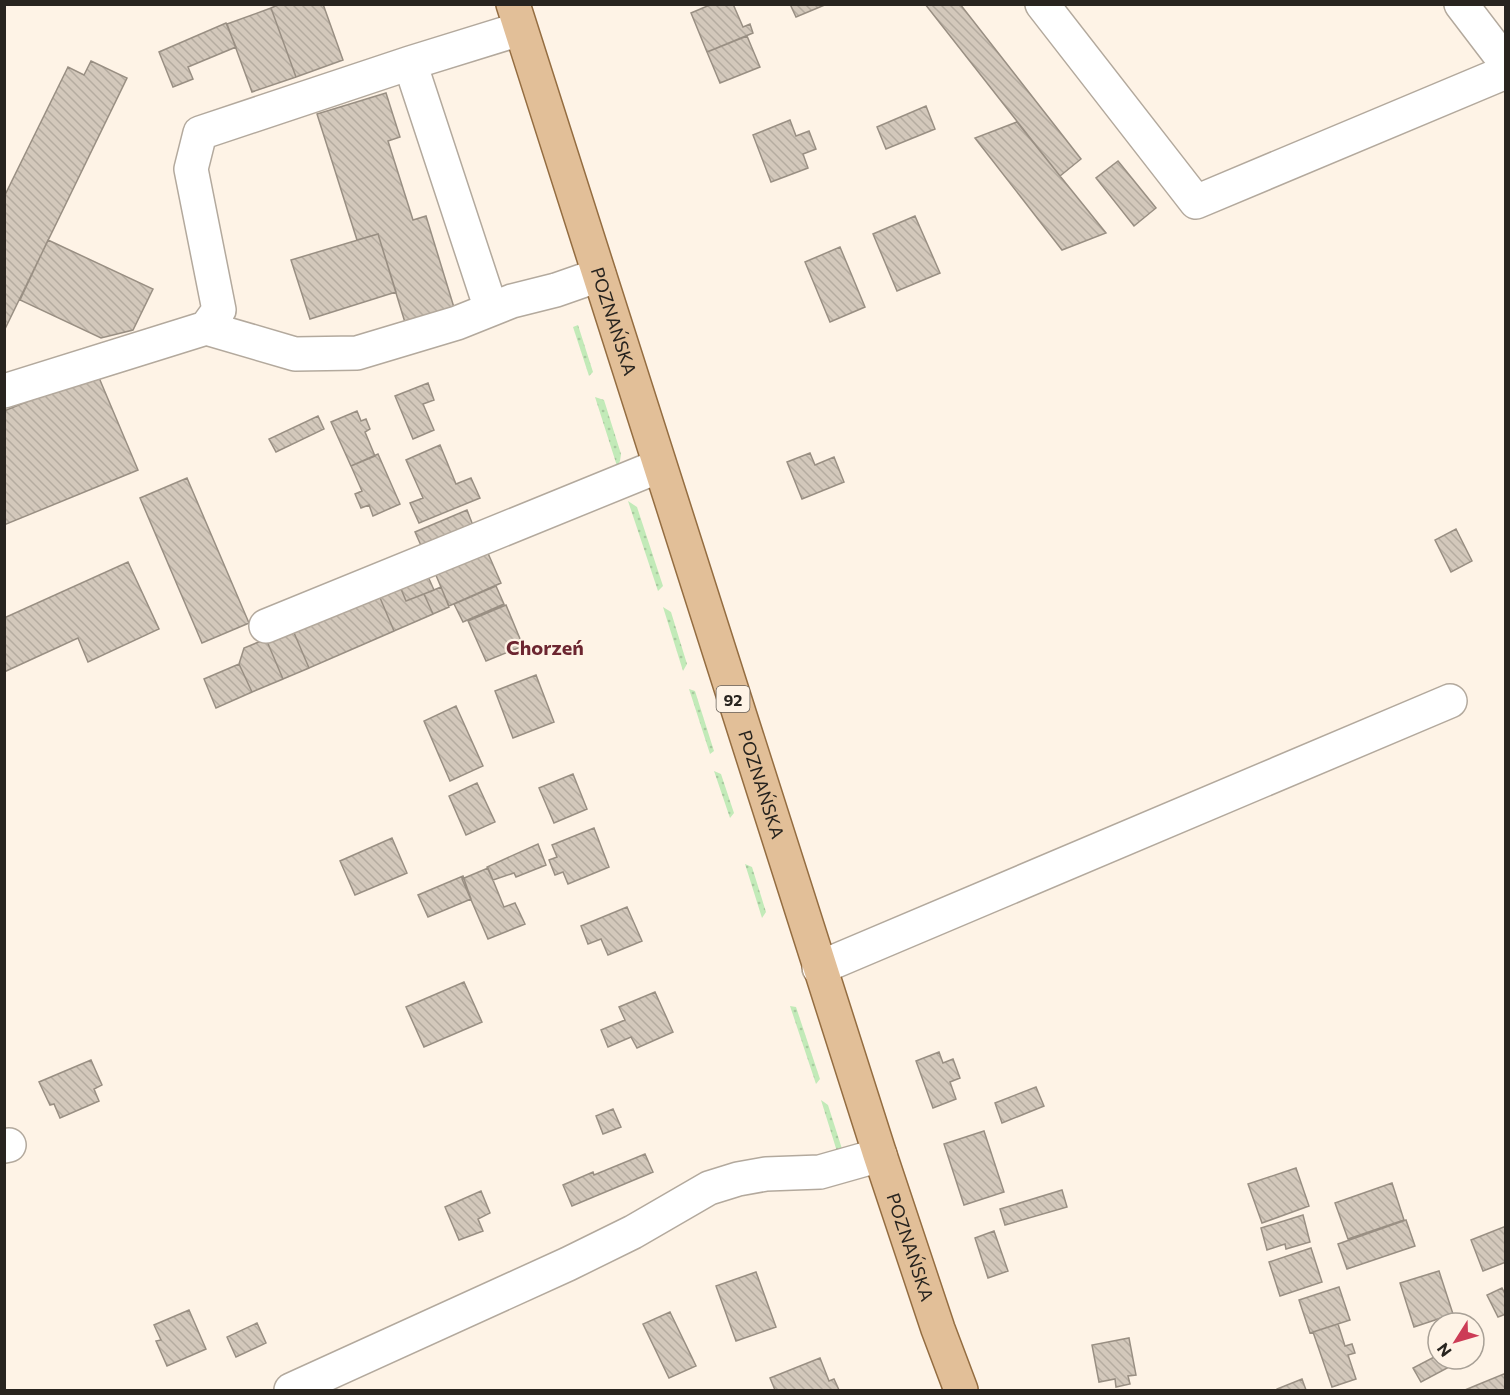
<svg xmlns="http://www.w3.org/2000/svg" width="1510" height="1395" font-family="Commissioner,sans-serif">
  <defs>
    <pattern id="green-dots" width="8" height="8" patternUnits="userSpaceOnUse" patternTransform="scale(1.5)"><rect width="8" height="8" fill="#c2eab8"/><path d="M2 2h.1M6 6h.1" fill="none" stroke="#a7c99e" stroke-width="1.8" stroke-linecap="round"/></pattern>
    <pattern id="building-back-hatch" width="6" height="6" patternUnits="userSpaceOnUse" patternTransform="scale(1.5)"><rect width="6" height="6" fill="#d3c8bb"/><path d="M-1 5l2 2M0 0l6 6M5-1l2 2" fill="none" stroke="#b5aca0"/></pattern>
  </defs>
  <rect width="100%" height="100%" fill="#fef3e6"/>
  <path fill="url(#green-dots)" d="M578,325l15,47 -4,4 -16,-49z
    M595,397l9,3 17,54 -1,7 -3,5z
    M628,501l9,6 26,79 -5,5z
    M663,607l8,5 16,52 -4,7z
    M689,689l6,2 19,60 -4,3z
    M714,771l7,3 13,39 -4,5z
    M745,864l7,3 14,45 -4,6z
    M790,1006l6,1 24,72 -4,5z
    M821,1100l7,5 15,47 -4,6z"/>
  <path fill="url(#building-back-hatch)" stroke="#998f83" stroke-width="1.5" d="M280,4h43l20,56 -47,17 -25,-69z
    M712,4h21l10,23 7,-3 3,9 -46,19 -16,-39z
    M790,4h37l-31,13z
    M925,4h35l121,155 -21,17z
    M271,8l25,69 -44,15 -25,-68z
    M226,23l10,24 -48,20 5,12 -20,8 -14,-35z
    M747,36l13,31 -40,16 -13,-31z
    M91,61l36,17 -123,253v-134l64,-130 16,8z
    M386,93l14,44 -12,4 25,79 13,-4 30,98 -49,15 -29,-95 -21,6 -40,-126z
    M926,106l9,23 -49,20 -9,-22z
    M790,120l6,16 13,-5 7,18 -13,5 5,14 -37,14 -18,-47z
    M1017,122l43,54 46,57 -44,17 -87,-112z
    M1118,161l38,47 -22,18 -38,-48z
    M915,216l25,57 -43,18 -24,-57z
    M378,234l18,58 -86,27 -19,-59z
    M48,240l105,49 -20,41 -32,8 -81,-38z
    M840,247l25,60 -35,15 -25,-60z
    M97,373l41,97 -134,55v-114z
    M428,383l6,17 -11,4 11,26 -21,9 -18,-43z
    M357,411l4,10 5,-2 4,10 -5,3 10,24 -24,10 -20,-44z
    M318,416l6,13 -48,23 -7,-13z
    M440,445l16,39 15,-6 9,20 -61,25 -9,-20 13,-5 -17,-38z
    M810,453l5,12 19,-8 10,25 -42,17 -15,-37z
    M378,454l22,50 -27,12 -4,-11 -8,3 -6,-14 7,-3 -11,-25z
    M187,478l62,145 -47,20 -62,-145z
    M467,510l7,18 -51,22 -8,-18z
    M1456,529l16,32 -21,11 -16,-32z
    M487,551l14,32 -52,23 -14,-33z
    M128,562l31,67 -71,33 -10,-24 -74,34v-54z
    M426,572l8,18 -28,11 -7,-17z
    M399,584l7,17 18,-7 9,20 -39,17 -16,-38z
    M496,586l8,18 -41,18 -9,-18z
    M441,587l8,20 -16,7 -9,-20z
    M378,593l16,38 -85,37 -17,-40z
    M506,605l17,41 -37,15 -18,-40z
    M292,628l17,40 -26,11 -17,-40z
    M266,639l17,40 -31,13 -13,-28 5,-16z
    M239,664l13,28 -36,16 -12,-29z
    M536,675l18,47 -41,16 -18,-47z
    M456,706l27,60 -33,15 -26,-60z
    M573,774l14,35 -33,14 -15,-35z
    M477,783l18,39 -29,13 -17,-39z
    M594,828l15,39 -41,17 -5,-12 -8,3 -6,-15 8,-3 -5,-12z
    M392,838l15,35 -52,22 -15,-34z
    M538,844l8,21 -30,12 -2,-4 -21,7 -6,-13z
    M488,868l16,39 11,-4 10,21 -37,15 -26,-60z
    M463,876l8,23 -43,18 -10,-22z
    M627,907l15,34 -34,14 -7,-16 -13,5 -7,-18z
    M464,982l18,40 -58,25 -18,-40z
    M655,992l18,40 -36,16 -6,-11 -23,10 -7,-17 24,-10 -6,-13z
    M939,1052l4,11 10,-4 7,19 -10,4 6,17 -23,9 -17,-47z
    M91,1060l11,25 -8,4 5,12 -39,17 -6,-14 -4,1 -11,-23z
    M1036,1087l8,19 -42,17 -7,-20z
    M613,1109l8,18 -18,7 -7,-18z
    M984,1131l20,61 -40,13 -20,-61z
    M645,1154l8,18 -81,34 -9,-21 30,-13 1,3z
    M1296,1168l13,38 -47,17 -14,-39z
    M1392,1183l12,37 -56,19 -13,-36z
    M1062,1190l5,17 -62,18 -5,-16z
    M481,1191l9,22 -12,6 5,12 -24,9 -14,-33z
    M1303,1215l7,27 -24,7 -1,-5 -18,6 -6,-22z
    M1406,1220l9,26 -68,23 -9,-25z
    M1506,1226v36l-23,9 -12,-31z
    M994,1231l14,40 -20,7 -13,-40z
    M1311,1248l11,34 -42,14 -11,-34z
    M1439,1271l14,43 -39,13 -14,-44z
    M756,1272l20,55 -40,14 -20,-55z
    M1339,1287l11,33 -40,13 -11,-33z
    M1502,1288l4,8v18l-8,3 -11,-22z
    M189,1310l17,39 -39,17 -11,-25 5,-1 -7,-15z
    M670,1312l26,54 -27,12 -26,-54z
    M257,1323l9,20 -30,14 -9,-20z
    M1338,1324l7,22 7,-2 3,9 -7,2 8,24 -24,8 -19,-55z
    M1129,1338l7,37 -8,1 2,8 -14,3 -1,-8 -16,3 -7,-37z
    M1438,1355v4h9l4,7 -30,16 -8,-14z
    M820,1358l9,23 5,-2 5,11h-64l-5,-12z
    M1506,1373v17h-41l12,-5z
    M1302,1379l4,11h-29v-1z"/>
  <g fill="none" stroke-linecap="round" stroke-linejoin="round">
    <defs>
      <path id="minor" d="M1042,4l154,198 310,-130
        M1461,4l45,59
        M410,63l81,246
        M206,328l89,26 62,-1 100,-30 55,-22 44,-11 43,-15
        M4,391l202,-63 13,-18 -28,-141 9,-36 210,-70 110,-34
        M266,626l393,-160
        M819,968l631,-267
        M4,1146l5,-1
        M291,1390l277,-126 65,-32 76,-44 29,-9 28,-5 54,-2 60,-17"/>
      <g id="major">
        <path id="s1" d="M513,4l367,1151 58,174 23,61"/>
      </g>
    </defs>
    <use href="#minor" stroke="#b3a99d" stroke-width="36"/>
    <use href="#major" stroke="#946d41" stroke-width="36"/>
    <use href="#minor" stroke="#fff" stroke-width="33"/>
    <use href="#major" stroke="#e2bf98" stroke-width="33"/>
  </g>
  <g text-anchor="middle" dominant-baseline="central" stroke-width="4.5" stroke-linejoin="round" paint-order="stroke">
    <rect fill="#fef3e6" stroke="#68625b" stroke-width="1.5" x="716.5" y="686" width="33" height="26" rx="4.5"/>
    <g font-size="16" font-weight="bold" fill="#28241f">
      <text x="733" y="699">92</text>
    </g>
    <g font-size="18" fill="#28241f" stroke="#fef3e6">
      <text stroke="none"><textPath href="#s1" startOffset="333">POZNAŃSKA</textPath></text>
      <text stroke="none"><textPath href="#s1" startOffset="819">POZNAŃSKA</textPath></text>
      <text stroke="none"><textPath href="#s1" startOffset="1305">POZNAŃSKA</textPath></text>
    </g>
    <g font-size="20" font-weight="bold" fill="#6c2530" stroke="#fef3e6">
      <text x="545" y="647">Chorzeń</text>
    </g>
  </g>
  <rect width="1510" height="1395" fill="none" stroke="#28241f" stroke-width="12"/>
  <g transform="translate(1456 1341) rotate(233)"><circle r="28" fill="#fef3e6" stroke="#a8a096" stroke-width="1.5"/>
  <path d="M0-4.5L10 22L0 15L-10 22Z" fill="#cc3c56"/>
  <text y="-9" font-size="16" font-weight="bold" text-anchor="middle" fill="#28241f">N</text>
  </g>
</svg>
